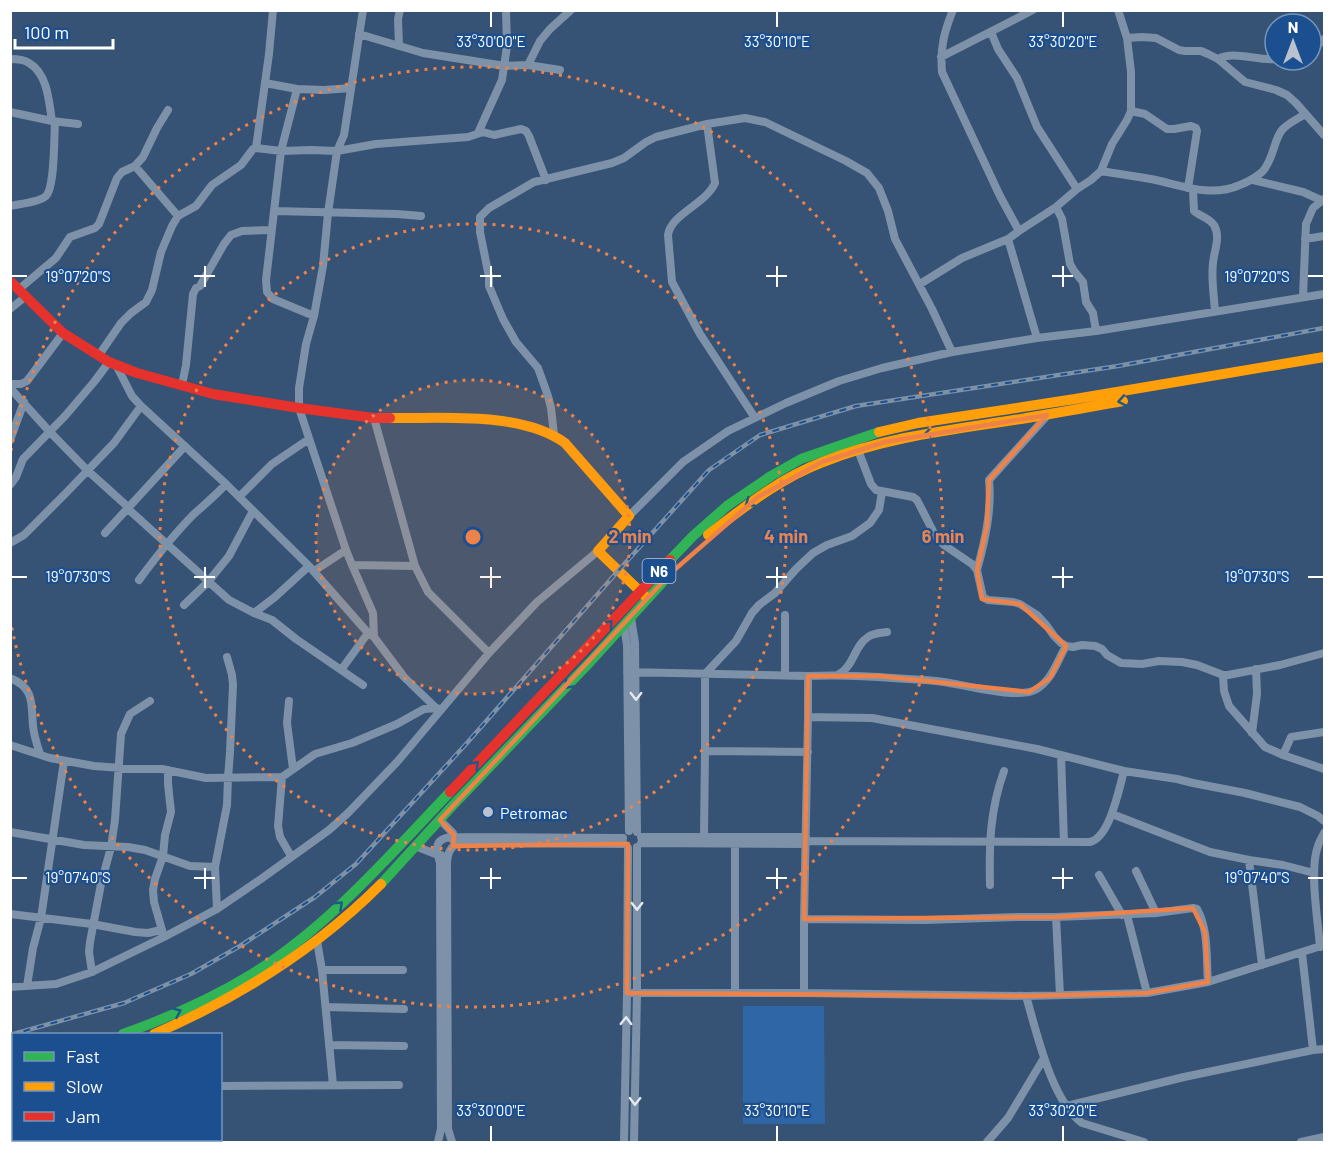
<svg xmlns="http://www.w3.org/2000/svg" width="1335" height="1153" font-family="Barlow,sans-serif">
  <rect width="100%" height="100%" fill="#365274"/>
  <path fill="#2f66a5" d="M743,1006h81l1,118h-82z"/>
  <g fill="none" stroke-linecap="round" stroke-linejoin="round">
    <path stroke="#7d92a8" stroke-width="8" d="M363,10l-19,125 -7,16 -9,62 -5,53 -9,50 -8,28 -7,44v20l47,142 6,15 63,1
      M953,10c-9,22 -13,38 -11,62l58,124 19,35
      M991,32l7,17 19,29 20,49 40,62
      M359,34l64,19 82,13 23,-1 32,5
      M1127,38l15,-1 14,1 23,12 6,1h16l7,3 10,5 27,23 31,8 11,5 9,8 28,32
      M399,46l-1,-27 2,-9
      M1311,49l4,-1 9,-9
      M941,57l92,-47
      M10,59c6,0 15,1 19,4 19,11 20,40 23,58
      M1218,59c16,-9 38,2 57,0
      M528,65l12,-24 10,-12 21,-19
      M265,83l32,6 27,1 27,-2
      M297,89l-16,62 -15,129 1,12 6,7 41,17
      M1131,111l14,3 22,15h7l17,-3 5,2 1,3 -9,57
      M10,112l42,9 26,3
      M707,124l8,59c-9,21 -44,31 -47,52l4,47 28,52 55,84
      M478,133l24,-53 5,-34 -1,-36
      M256,148l13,-94 4,-44
      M135,166l43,50
      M1101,171c17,3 33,5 50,8 30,6 59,19 89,6 9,-4 16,-7 23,-14 11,-13 11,-32 19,-41 6,-7 16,-11 23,-16
      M1253,180l50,12 20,9
      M1193,190l1,21c6,5 15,7 20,14 7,12 0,26 -1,38 -2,15 1,33 2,48
      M10,206c9,-2 30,-4 36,-10 9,-9 8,-60 9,-74
      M1056,207l6,12 8,45 4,7 9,11 3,20 7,11 3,18
      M274,211l123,3 24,2
      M1305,239l19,-3
      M920,284l42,-26 46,-19
      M18,290l38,-32 14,-21 25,-9 4,-4 18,-46 5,-6 13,-6 8,-9 14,-29 11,-18
      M1303,297l3,-73 7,-16 11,-9
      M10,309l15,-12
      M1037,338l-29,-99 11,-8 37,-24 21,-18 14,-9 10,-9 11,-27 15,-24 4,-9v-39l-4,-34 -9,-28
      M99,355l22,-32 10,-10 15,-11 6,-12 9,-38 11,-26 6,-10 18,-10 16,-21 29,-20 12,-16 3,-1 25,3 30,-1 26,1 39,-7 92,-7 15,-5 11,3 27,-6 5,2 3,5 17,44
      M116,365l16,31 9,10 85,78 83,82 59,67 6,4 30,40 31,30
      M10,384h11l6,-3 36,-48
      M182,385l4,-20 7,-71 3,-6 4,-2 24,-42 7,-9 11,-4 29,-1
      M10,388l39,43 38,39 41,37
      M374,418l41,148 13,26 61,61
      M554,435l-3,-27 -3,-12 -10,-28 -22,-26 -13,-23 -14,-33v-9l-9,-45v-15l9,-9 45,-26 78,-19 12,-5 22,-16 10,-5 51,-13 38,-6 20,4 81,39 21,12 12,15 9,23 7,28 37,70 20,43
      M10,440l14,-38
      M858,450l13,34 5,6 37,7 4,3 18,35 9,10 28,19 5,6 6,27 5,3 25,2 7,2 17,11 10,11 7,10 7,7 5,3 7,1 9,-2 13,1 7,3 5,6 14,8 21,1 17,-3 23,1 15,3 26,10h5l52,-10 44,-12
      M10,485l6,-8 7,-18 42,-43 29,-34 15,-20
      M239,497l33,-33 37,-25
      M127,508l102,92 25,13 18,7 24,19 67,46
      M629,516l54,-54 45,-31 58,-28 53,-22 43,-13 70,-16 85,-14 59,-7 228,-37
      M105,533l80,-87
      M10,543l14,-8 42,-42 48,-50 27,-37
      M352,565l21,48 1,24
      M977,570c8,-29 15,-60 12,-90l56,-62
      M314,571l32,-21
      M139,580c17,-23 35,-46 55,-66 11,-10 22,-19 32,-30
      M184,605l24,-23 21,-26 24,-45
      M254,613l21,-16 34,-31
      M631,618l4,25 2,189
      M624,626l3,19 2,186
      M341,670l27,-37
      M627,672l181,4v41l-4,202v74
      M839,674c15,-8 15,-28 29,-37 6,-4 13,-4 19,-5
      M785,675v-60
      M1223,675l1,16 5,15 36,41 18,8 41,14
      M808,676c43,-2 85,2 128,5 24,2 79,19 99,9 17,-9 22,-29 31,-44
      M10,678c25,10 21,26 23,48 1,10 4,19 7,28
      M289,701l-2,22 6,46
      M808,717l64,1 165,31 87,22 53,8 16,4 52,10 55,14 18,9 6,5
      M1252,733l5,-39 -1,-25
      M10,745l40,13 44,8 41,3h27l44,9 76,-1 33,-23 37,-11 45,-19 27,-15 13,-1
      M705,751v-77l31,-33 16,-28 7,-8 16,-12 21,-24 17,-16 14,-8 25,-9 18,-13 9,-13 3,-18
      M1061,755l3,87
      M1283,755l8,-18 33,-5
      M282,777l-4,49 2,11 11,19
      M1112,814l98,38 39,8 34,5 31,8
      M440,820l13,13v7
      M10,832l74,13 44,2 17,3 45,16 25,1
      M704,836l1,-85 103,1
      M641,837h165
      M806,841l284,1c20,-5 29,-53 34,-71
      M641,843l165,1
      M735,845v148
      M415,846l23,9 2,8 1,266 -3,13
      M441,855h-3c-3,-11 1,-16 12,-18l173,1
      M1249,860l13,105
      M1136,871l20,42
      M1099,875l23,40
      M990,885c-1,-41 0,-75 14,-114
      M217,909l-2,-42 12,-62 1,-27 2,-26 3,-67 -1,-10 -5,-18
      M10,914l82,10 43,8 13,1 13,-3
      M1127,915l20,78
      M1056,917l4,78
      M804,919l121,1 92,-3h39l100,-4 37,-5 4,1c12,21 9,50 11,73
      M164,937l-10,-35 -1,-12 2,-11 8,-23 2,-21 6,-23 -3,-28v-14
      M317,941l5,29 11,115
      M1320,947c-2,-26 -11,-78 -2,-101 1,-4 4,-9 6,-13
      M1302,953l11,97
      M322,970h81
      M92,972l-3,-20 1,-10 11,-58 10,-37 4,-27 6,-86 9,-20 20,-13
      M27,986l6,-38 8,-30 23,-157
      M10,987l46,-3 36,-12 72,-35 53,-28 44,-30 68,-49 19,-17 49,-51 92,-109 48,-51 61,-51
      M627,993h177l222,3 121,-3 61,-11 116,-37
      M1026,996c11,37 25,104 56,127l62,19
      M326,1007l78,2
      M329,1045l75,1
      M220,1086l179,-1
      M1067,1106l117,-29 129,-27 11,-1
      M10,1125l4,13
      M452,1142l-4,-13 -1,-267c1,-9 3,-15 11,-19l166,1
      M624,1142l3,-149 1,-145
      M634,1142l3,-149v-146
      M987,1142l21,-24 36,-60
      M1301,1142l23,-5"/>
    <path stroke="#30b455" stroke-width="10" d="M670,560l23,-24 34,-30 44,-30 30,-17 78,-27
      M381,884l74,-81 135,-141 72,-79
      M123,1034c45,-16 88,-35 129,-60 76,-47 136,-117 198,-182
      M10,1076h4"/>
    <path stroke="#ff9f0a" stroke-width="10" d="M390,418c53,1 131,-7 175,25l64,73 -31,35 47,45
      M879,432l39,-9 157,-24 249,-42
      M708,535c36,-28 72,-57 115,-73 57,-23 118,-31 178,-40 41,-6 82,-14 122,-21
      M154,1034c86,-37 161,-84 227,-150
      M10,1063h4"/>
    <path stroke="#e5322d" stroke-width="10" d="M10,281l53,52 46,29 28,11 76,21 86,14 75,10h16
      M450,792l220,-232"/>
    <defs>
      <path id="rail" d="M10,1035l114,-32 67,-29 49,-28 75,-49 41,-33 111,-121 151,-172 91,-101 51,-35 96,-29 262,-40 206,-38"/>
    </defs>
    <use href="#rail" stroke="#7e92a7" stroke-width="4.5"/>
    <use href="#rail" stroke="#1b4f8f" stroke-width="2" stroke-dasharray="7" stroke-linecap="butt"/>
  </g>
  <defs><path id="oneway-chevron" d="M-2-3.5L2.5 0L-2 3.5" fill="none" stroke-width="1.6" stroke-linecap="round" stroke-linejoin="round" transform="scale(1.5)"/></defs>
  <g stroke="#1d5989">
    <use href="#oneway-chevron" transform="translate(1122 401) rotate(170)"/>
    <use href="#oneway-chevron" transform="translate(929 433) rotate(172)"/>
    <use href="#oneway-chevron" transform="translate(749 503) rotate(144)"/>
    <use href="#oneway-chevron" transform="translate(609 624) rotate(-47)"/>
    <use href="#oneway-chevron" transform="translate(568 685) rotate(133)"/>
    <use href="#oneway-chevron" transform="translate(475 765) rotate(-46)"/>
    <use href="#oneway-chevron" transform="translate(339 905) rotate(-43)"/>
    <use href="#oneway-chevron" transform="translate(177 1012) rotate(-24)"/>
  </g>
  <g stroke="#e5e9ee">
    <use href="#oneway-chevron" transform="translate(636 696) rotate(90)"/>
    <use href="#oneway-chevron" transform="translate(637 906) rotate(90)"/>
    <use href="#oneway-chevron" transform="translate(626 1021) rotate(-89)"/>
    <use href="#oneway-chevron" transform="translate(635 1101) rotate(91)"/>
  </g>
  <path fill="none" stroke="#ee8249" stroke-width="4.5" stroke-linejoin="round" d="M1047,415l-58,65 -2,46 -10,44 5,29 38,5 46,42 -16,32 -21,14 -149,-16h-72l-4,243 252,-2 137,-9 12,24 3,50 -61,11 -121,3 -399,-3 1,-149 -175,2 1,-11 -14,-15 232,-248 86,-75 64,-35 63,-20z"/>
  <path fill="none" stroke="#fff" stroke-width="2" d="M491,12v15M777,12v15M1063,12v15M205,266v21M491,266v21M777,266v21M1063,266v21M12,276h15M194,276h21M480,276h21M766,276h21M1052,276h21M1308,276h15M205,567v21M491,567v21M777,567v21M1063,567v21M12,577h15M194,577h21M480,577h21M766,577h21M1052,577h21M1308,577h15M205,868v21M491,868v21M777,868v21M1063,868v21M12,878h15M194,878h21M480,878h21M766,878h21M1052,878h21M1308,878h15M491,1126v15M777,1126v15M1063,1126v15"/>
  <circle cx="473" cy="537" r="157" fill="#ee8249" fill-opacity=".12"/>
  <g fill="none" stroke="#ee8249" stroke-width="3" stroke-dasharray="3 6">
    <circle cx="473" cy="537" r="157"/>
    <circle cx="473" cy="537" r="313"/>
    <path d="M11 451A470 470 0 1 1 11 623"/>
  </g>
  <circle fill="#b9c2ce" stroke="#1b4f8f" stroke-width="2" cx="488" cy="812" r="6"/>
  <g text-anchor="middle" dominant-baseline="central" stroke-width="4.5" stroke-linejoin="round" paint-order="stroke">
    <rect fill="#1b4f8f" stroke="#bbcadd" stroke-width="1.5" x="642.5" y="559" width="33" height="24" rx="4.5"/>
    <g font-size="15" font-weight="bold" fill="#fff">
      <text x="659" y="571">N6</text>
    </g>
    <g font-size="16" fill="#fff" stroke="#1b4f8f" text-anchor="start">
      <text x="500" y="812">Petromac</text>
    </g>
  </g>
  <g font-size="15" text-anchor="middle" fill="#fff" stroke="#1b4f8f" stroke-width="4.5" stroke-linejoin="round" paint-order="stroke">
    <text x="491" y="47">33°30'00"E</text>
    <text x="777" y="47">33°30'10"E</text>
    <text x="1063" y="47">33°30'20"E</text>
    <text x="78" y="282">19°07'20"S</text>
    <text x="1257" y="282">19°07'20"S</text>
    <text x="78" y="582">19°07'30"S</text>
    <text x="1257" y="582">19°07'30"S</text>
    <text x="78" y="883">19°07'40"S</text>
    <text x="1257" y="883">19°07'40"S</text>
    <text x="491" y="1116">33°30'00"E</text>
    <text x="777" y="1116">33°30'10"E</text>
    <text x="1063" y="1116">33°30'20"E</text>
  </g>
  <circle cx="473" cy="537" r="9" fill="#ee8249" stroke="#1b4f8f" stroke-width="3"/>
  <g font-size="18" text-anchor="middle" font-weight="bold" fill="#ee8249" stroke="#1b4f8f" stroke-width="4.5" stroke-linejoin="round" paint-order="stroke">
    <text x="630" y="543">2 min</text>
    <text x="786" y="543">4 min</text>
    <text x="943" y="543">6 min</text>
  </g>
  <rect width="1335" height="1153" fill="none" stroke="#ffffff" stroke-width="24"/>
  <rect x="12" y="1033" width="210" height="108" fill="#1b4f8f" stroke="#7695bc" stroke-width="1.5"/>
  <rect x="24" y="1052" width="30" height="9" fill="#30b455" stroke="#7695bc" stroke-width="1.5"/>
  <text x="66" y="1063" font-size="18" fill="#ffffff">Fast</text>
  <rect x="24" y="1082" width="30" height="9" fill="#ff9f0a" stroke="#7695bc" stroke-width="1.5"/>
  <text x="66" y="1093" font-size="18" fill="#ffffff">Slow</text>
  <rect x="24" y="1112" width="30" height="9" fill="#e5322d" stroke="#7695bc" stroke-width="1.5"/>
  <text x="66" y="1123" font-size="18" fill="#ffffff">Jam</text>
  <g transform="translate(1293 42)"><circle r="28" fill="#1b4f8f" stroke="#7695bc" stroke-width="1.5"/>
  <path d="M0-4.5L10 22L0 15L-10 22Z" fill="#b9c2ce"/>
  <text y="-9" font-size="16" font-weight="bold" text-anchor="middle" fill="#ffffff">N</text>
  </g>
  <path d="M15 39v9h98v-9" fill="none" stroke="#ffffff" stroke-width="3"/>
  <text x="24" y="39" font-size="18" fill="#ffffff" stroke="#1b4f8f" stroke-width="4.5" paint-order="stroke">100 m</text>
</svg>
